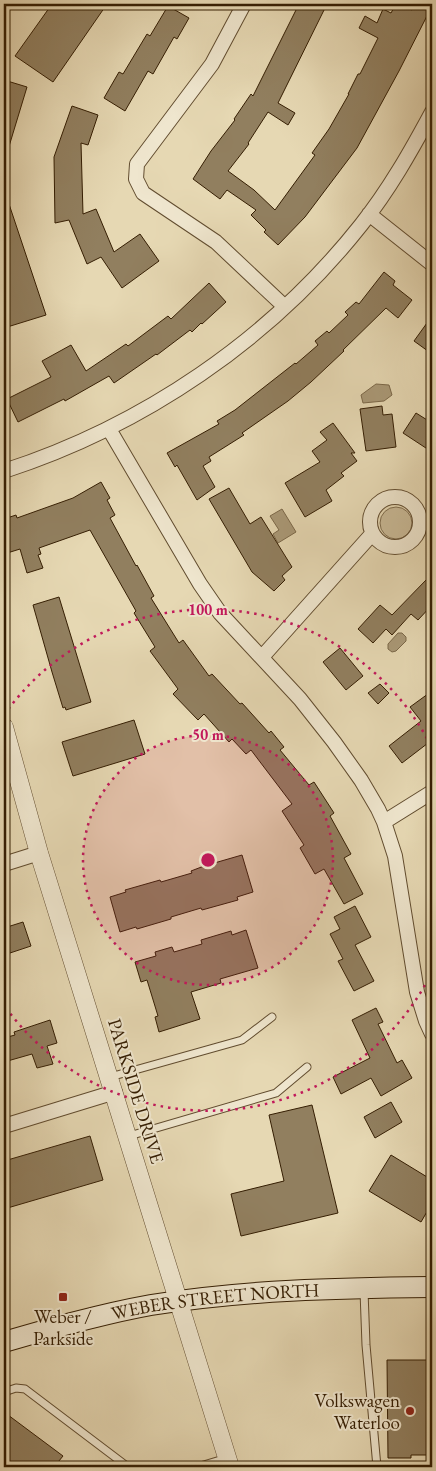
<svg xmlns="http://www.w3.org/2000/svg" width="436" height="1471" font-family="'EB Garamond',serif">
  <rect width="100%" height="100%" fill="#e6d8b3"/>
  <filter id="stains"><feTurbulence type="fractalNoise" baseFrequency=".004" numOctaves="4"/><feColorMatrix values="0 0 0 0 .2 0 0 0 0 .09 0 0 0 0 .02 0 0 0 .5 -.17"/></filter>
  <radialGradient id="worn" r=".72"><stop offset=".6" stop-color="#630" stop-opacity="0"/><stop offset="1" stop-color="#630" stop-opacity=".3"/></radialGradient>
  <path fill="#c8b895" stroke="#7e6b4c" d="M380 523a16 16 0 1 1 32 0a16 16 0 1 1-32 0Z"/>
  <path fill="#a97" stroke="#7b6849" d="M376,384l13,1 3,10 -8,6 -21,2 -2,-8z
    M282,509l14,23 -18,11 -5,-9 6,-4 -9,-14z
    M398,633h4l4,4v4l-10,10 -4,1 -4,-3v-5z"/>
  <path fill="#917f5f" stroke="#351e03" d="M52,4h55l-54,78 -38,-26z
    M299,4h28l-49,99 17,10 -7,12 -20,-13 -20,31 1,1 -21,27 26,19 21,20 40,-55 -3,-2 17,-24 20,-35h-1l10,-20h2l18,-36 -19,-10 6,-12 12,7 6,-14 8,4 5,-9h4l12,6 4,-6 14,6 -31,61 -42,77 -52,69 -27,28 -14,-13 2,-2 -15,-15 5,-5 -29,-20 -7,9 -27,-20 18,-28 24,-31 -1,-1 17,-25 2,2z
    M168,6l21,12 -12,21 -3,-2 -21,37 -5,-3 -23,40 -21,-13 15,-26 4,2 24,-40 3,2z
    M4,80l23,7 -20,66 -3,-1z
    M72,106l26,9 -10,30 -7,-2 2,71 13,-5 18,43 26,-18 19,27 -37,27 -21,-31 -14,7 -18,-44 -14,3 -1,-66z
    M6,195l40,120 -42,13v-132z
    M384,272l11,9 -2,4 19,15 -14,18 -12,-10 -43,42 1,1 -33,31 -23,19 -46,32 2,2 -35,22 2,4 -8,5 12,21 -18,13 -20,-35 -2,2 -8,-14 52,-29 -2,-3 18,-11 60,-47 1,1 22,-19 -3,-4 12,-10 2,2 19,-18 -3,-3 11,-10 3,2z
    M209,283l17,19 -24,22 -1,-1 -9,9 -2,-2 -33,25 -1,-1 -42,29 -5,-7 -44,25 -1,-2 -46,23 -11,-23 44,-22 -9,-16 29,-16 15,26 40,-27 2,2 40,-30 3,3z
    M432,316v38l-18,-13z
    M382,406l1,9 9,-1 4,33 -30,4 -6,-42z
    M416,413l16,10v29l-29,-19z
    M333,423l22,30h-4l6,8 -16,12 3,3 -18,14 6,11 -27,16 -20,-34 35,-21 -8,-11 15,-11 -7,-8z
    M101,482l9,16 -3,2 8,15 -5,3 26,48 1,-1 17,31 -3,2 28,45 4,-3 26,36 3,-2 28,30 2,-1 27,30 2,-2 13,16 -4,3 29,35 5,-3 20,31 -4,3 21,38 -7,4 19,36 -19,10 -20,-35 -9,5 -15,-26 4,-3 -22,-34 10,-7 -41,-54 -5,4 -14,-15 -3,3 -25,-28 -6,6 -25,-26 5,-5 -28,-38 5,-4 -21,-34 2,-2 -46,-81 -51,18 2,6 -3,1 5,13 -16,5 -7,-24 -16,5v-35l12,-4 1,3 56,-20z
    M229,488l21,36 11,-7 31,50 -10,9 3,4 -11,11 -22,-19 -43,-73z
    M426,580l6,7v18l-14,15 -7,-6 -19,21 -6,-6 -13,14 -15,-14 22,-24 12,10z
    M59,597l32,105 -25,8 -1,-3 -2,1 -11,-36 -19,-67z
    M340,648l23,28 -17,14 -23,-28z
    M380,684l9,9 -11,11 -10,-11z
    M432,691v49l-30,23 -13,-17 32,-25 -11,-14z
    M134,720l11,34 -72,22 -11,-34z
    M242,855l11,37 -16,5 1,3 -36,10 -1,-2 -30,9v2l-34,10 -1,-2 -16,5 -10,-35 16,-5 -1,-2 35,-10 1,2 31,-9 -1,-2 13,-5z
    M355,906l16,31 -16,8 19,36 -20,10 -16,-30 5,-2 -13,-25 10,-5 -6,-12z
    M23,922l8,24 -27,9v-27z
    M246,930l12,38 -38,11 1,4 -30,9 9,27 -41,13 -4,-15 3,-1 -11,-36 -6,2 -6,-20 21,-6 -1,-4 17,-5 2,5 28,-8 -1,-4 30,-9 1,4z
    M376,1008l7,14 -5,2 19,39 5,-3 10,18 -31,18 -10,-18 -30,16 -8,-17 37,-19 -18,-38z
    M50,1020l7,23 -10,3 6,18 -16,4 -5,-14 -28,8v-24l11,-3 -1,-3z
    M391,1102l11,20 -27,16 -11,-21z
    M312,1105l26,108 -97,23 -10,-42 53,-13 -15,-66z
    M90,1136l13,44 -99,29v-48z
    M391,1155l41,25v23l-11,19 -52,-31z
    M387,1360h45v95h-21v3h-23z
    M4,1412l59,44 -9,11h-50z"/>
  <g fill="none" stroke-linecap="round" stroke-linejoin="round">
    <defs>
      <path id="service" d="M110,1077l132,-37 30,-23
        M129,1136l147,-43 31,-26
        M364,1291l2,54 11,122
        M4,1392l12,-4 9,1 103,78
        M197,1467l30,-9"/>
      <path id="minor" d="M244,4l-32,60 -75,100 -1,15 7,14 73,49 68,64
        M369,214l63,50
        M109,429l91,155 20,29 80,86 34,43 27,38 17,29 6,13 11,34 22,136 9,29 6,13
        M4,471c139,-45 266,-131 357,-246 28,-35 50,-74 71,-113
        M370 522a25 25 0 1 1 50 0a25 25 0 1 1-50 0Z
        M262,657l110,-123
        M384,822l48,-30
        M4,864l35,-11
        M4,1126l111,-34"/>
      <path id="tertiary" d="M4,727l35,126 191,614"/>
      <g id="secondary">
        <path id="s1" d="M4,1342c48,-14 97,-28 147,-37 93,-15 187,-17 281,-18"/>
      </g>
    </defs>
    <use href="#service" stroke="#614c2f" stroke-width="9"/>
    <use href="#minor" stroke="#614c2f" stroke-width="16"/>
    <use href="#tertiary" stroke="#614c2f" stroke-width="19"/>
    <use href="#secondary" stroke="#351e03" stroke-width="22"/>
    <use href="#service" stroke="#efe6ce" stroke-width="7"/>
    <use href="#minor" stroke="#efe6ce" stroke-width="14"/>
    <use href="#tertiary" stroke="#efe6ce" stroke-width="18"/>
    <use href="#secondary" stroke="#efe6ce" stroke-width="20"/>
  </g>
  <circle cx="208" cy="860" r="125" fill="#c2185b" fill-opacity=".12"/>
  <g fill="none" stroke="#c2185b" stroke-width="2.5" stroke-dasharray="2.5 5">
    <circle cx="208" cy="860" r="125"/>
    <path d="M432 972A250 250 0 0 1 4 1005M4 715A250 250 0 0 1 432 748"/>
  </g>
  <g fill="#8f2418" stroke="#efe6ce" stroke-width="2">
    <rect x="58" y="1292" width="10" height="10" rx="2.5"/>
    <circle cx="410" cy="1411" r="5"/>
  </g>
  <g text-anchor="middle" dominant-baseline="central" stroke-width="4" stroke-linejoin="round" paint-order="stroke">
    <g font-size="19" fill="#351e03" stroke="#efe6ce">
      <text transform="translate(136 1091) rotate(73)">PARKSIDE DRIVE</text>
      <text stroke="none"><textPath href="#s1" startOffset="216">WEBER STREET NORTH</textPath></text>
    </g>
    <g font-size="19" fill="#351e03" stroke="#efe6ce">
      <text x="63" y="1316">Weber /<tspan x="63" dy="22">Parkside</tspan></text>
      <text x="400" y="1400" text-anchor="end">Volkswagen<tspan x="400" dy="22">Waterloo</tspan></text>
    </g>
  </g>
  <circle cx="208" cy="860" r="8" fill="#c2185b" stroke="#efe6ce" stroke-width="2.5"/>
  <g font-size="15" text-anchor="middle" font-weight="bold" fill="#c2185b" stroke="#efe6ce" stroke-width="4" stroke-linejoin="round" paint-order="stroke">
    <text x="208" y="615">100 m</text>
    <text x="208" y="740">50 m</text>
  </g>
  <rect width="436" height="1471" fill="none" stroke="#e6d8b3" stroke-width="20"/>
  <rect x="5" y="5" width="426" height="1461" fill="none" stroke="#351e03" stroke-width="2.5"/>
  <rect x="10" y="10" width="416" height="1451" fill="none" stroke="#351e03"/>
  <rect width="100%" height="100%" filter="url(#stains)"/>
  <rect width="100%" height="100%" fill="url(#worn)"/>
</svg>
